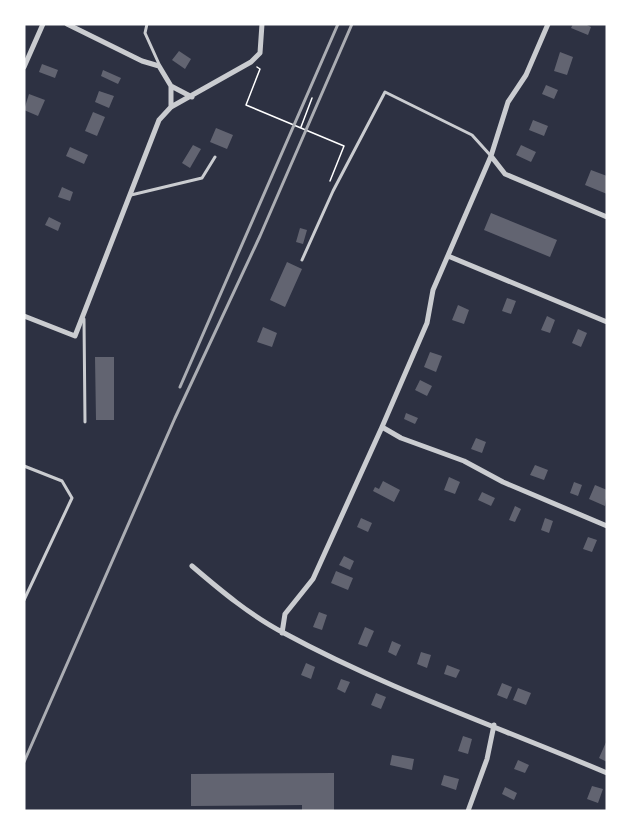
<svg xmlns="http://www.w3.org/2000/svg" width="631" height="835" font-family="'DejaVu Sans',sans-serif">
  <rect width="100%" height="100%" fill="#2d3142"/>
  <path fill="#626471" d="M573,24h12l6,3 -3,8 -17,-7z
    M179,51l12,8 -6,10 -13,-9z
    M560,52l13,5 -6,18 -13,-4z
    M42,64l16,6 -3,8 -16,-6z
    M103,70l18,8 -3,6 -17,-8z
    M546,85l12,5 -4,9 -12,-5z
    M99,91l15,5 -5,12 -14,-6z
    M29,94l16,6 -7,16 -14,-6z
    M93,112l12,5 -8,19 -12,-5z
    M533,120l15,6 -4,10 -15,-6z
    M216,128l17,7 -6,14 -17,-7z
    M193,145l8,4 -11,19 -8,-5z
    M521,145l15,7 -5,10 -15,-7z
    M70,147l18,8 -4,9 -18,-8z
    M591,170l16,6v18l-22,-9z
    M62,187l11,5 -3,9 -12,-4z
    M491,213l66,27 -7,17 -66,-27z
    M49,217l12,6 -3,8 -13,-6z
    M300,228l7,2 -4,14 -7,-2z
    M287,262l15,7 -17,38 -15,-7z
    M507,298l9,3 -5,13 -9,-3z
    M458,305l11,5 -5,14 -12,-4z
    M547,316l8,4 -5,13 -9,-3z
    M263,327l14,6 -5,14 -15,-5z
    M578,329l9,4 -6,14 -9,-4z
    M430,352l12,4 -6,16 -12,-5z
    M95,357h19v63h-18z
    M420,380l12,6 -5,10 -12,-6z
    M406,413l12,5 -3,6 -11,-5z
    M476,438l10,4 -4,11 -11,-4z
    M535,465l13,5 -4,10 -14,-5z
    M449,477l11,5 -5,12 -11,-4z
    M383,481l17,9 -6,12 -21,-11 2,-4 4,2z
    M574,482l8,3 -4,11 -8,-3z
    M595,485l12,5 -2,16 -16,-7z
    M482,492l13,6 -4,8 -13,-6z
    M515,506l6,3 -6,13 -6,-2z
    M361,518l11,5 -4,9 -11,-5z
    M545,518l8,3 -4,12 -8,-3z
    M588,537l9,3 -5,12 -9,-3z
    M344,556l10,5 -4,9 -11,-5z
    M336,571l17,7 -5,12 -17,-7z
    M319,612l8,3 -5,15 -9,-3z
    M365,627l9,4 -7,16 -9,-3z
    M392,641l9,4 -5,11 -8,-4z
    M421,652l10,3 -4,13 -10,-4z
    M306,663l9,4 -4,12 -10,-4z
    M447,665l13,5 -4,8 -12,-4z
    M341,679l9,3 -5,11 -8,-4z
    M502,683l10,4 -5,12 -10,-4z
    M518,688l13,5 -5,12 -13,-5z
    M376,693l10,4 -5,12 -10,-4z
    M463,736l9,3 -4,15 -10,-3z
    M607,740v22l-8,-4z
    M392,755l22,4 -2,11 -22,-5z
    M518,760l11,5 -4,8 -11,-4z
    M334,773v38h-32v-6l-111,1v-32z
    M444,775l15,4 -3,11 -15,-5z
    M592,786l11,3 -5,14 -11,-4z
    M505,787l12,6 -3,7 -12,-6z"/>
  <g fill="none" stroke-linecap="round" stroke-linejoin="round">
    <path stroke="#fff" stroke-width="1.5" d="M257,67l3,2 -14,36 98,41 -14,35
      M301,127l11,-29"/>
    <path stroke="#caccd0" stroke-width="3" d="M147,24l-2,9 14,31
      M131,195l71,-17 13,-21
      M302,260l31,-69 52,-99 87,43 19,21
      M84,319l1,103
      M24,466l38,15 10,17 -48,102"/>
    <path stroke="#caccd0" stroke-width="5" d="M67,24l75,37 17,5 12,20 21,11
      M24,67l19,-43
      M171,86v21
      M491,156l14,18 102,43
      M448,256l159,66
      M24,316l51,20 84,-216 12,-13 80,-45 9,-9 2,-29
      M382,427l19,11 63,23 39,21 104,44
      M192,566c28,24 59,50 92,67 103,56 215,94 323,140
      M282,633l3,-19 28,-35 69,-152 45,-104 6,-33 58,-134 17,-54 18,-27 22,-51
      M468,811l19,-52 7,-34"/>
    <path stroke="#abadb3" stroke-width="3" d="M180,387l158,-363
      M24,762l151,-344 85,-182 92,-212"/>
  </g>
  <rect width="631" height="835" fill="none" stroke="#ffffff" stroke-width="51"/>
</svg>
